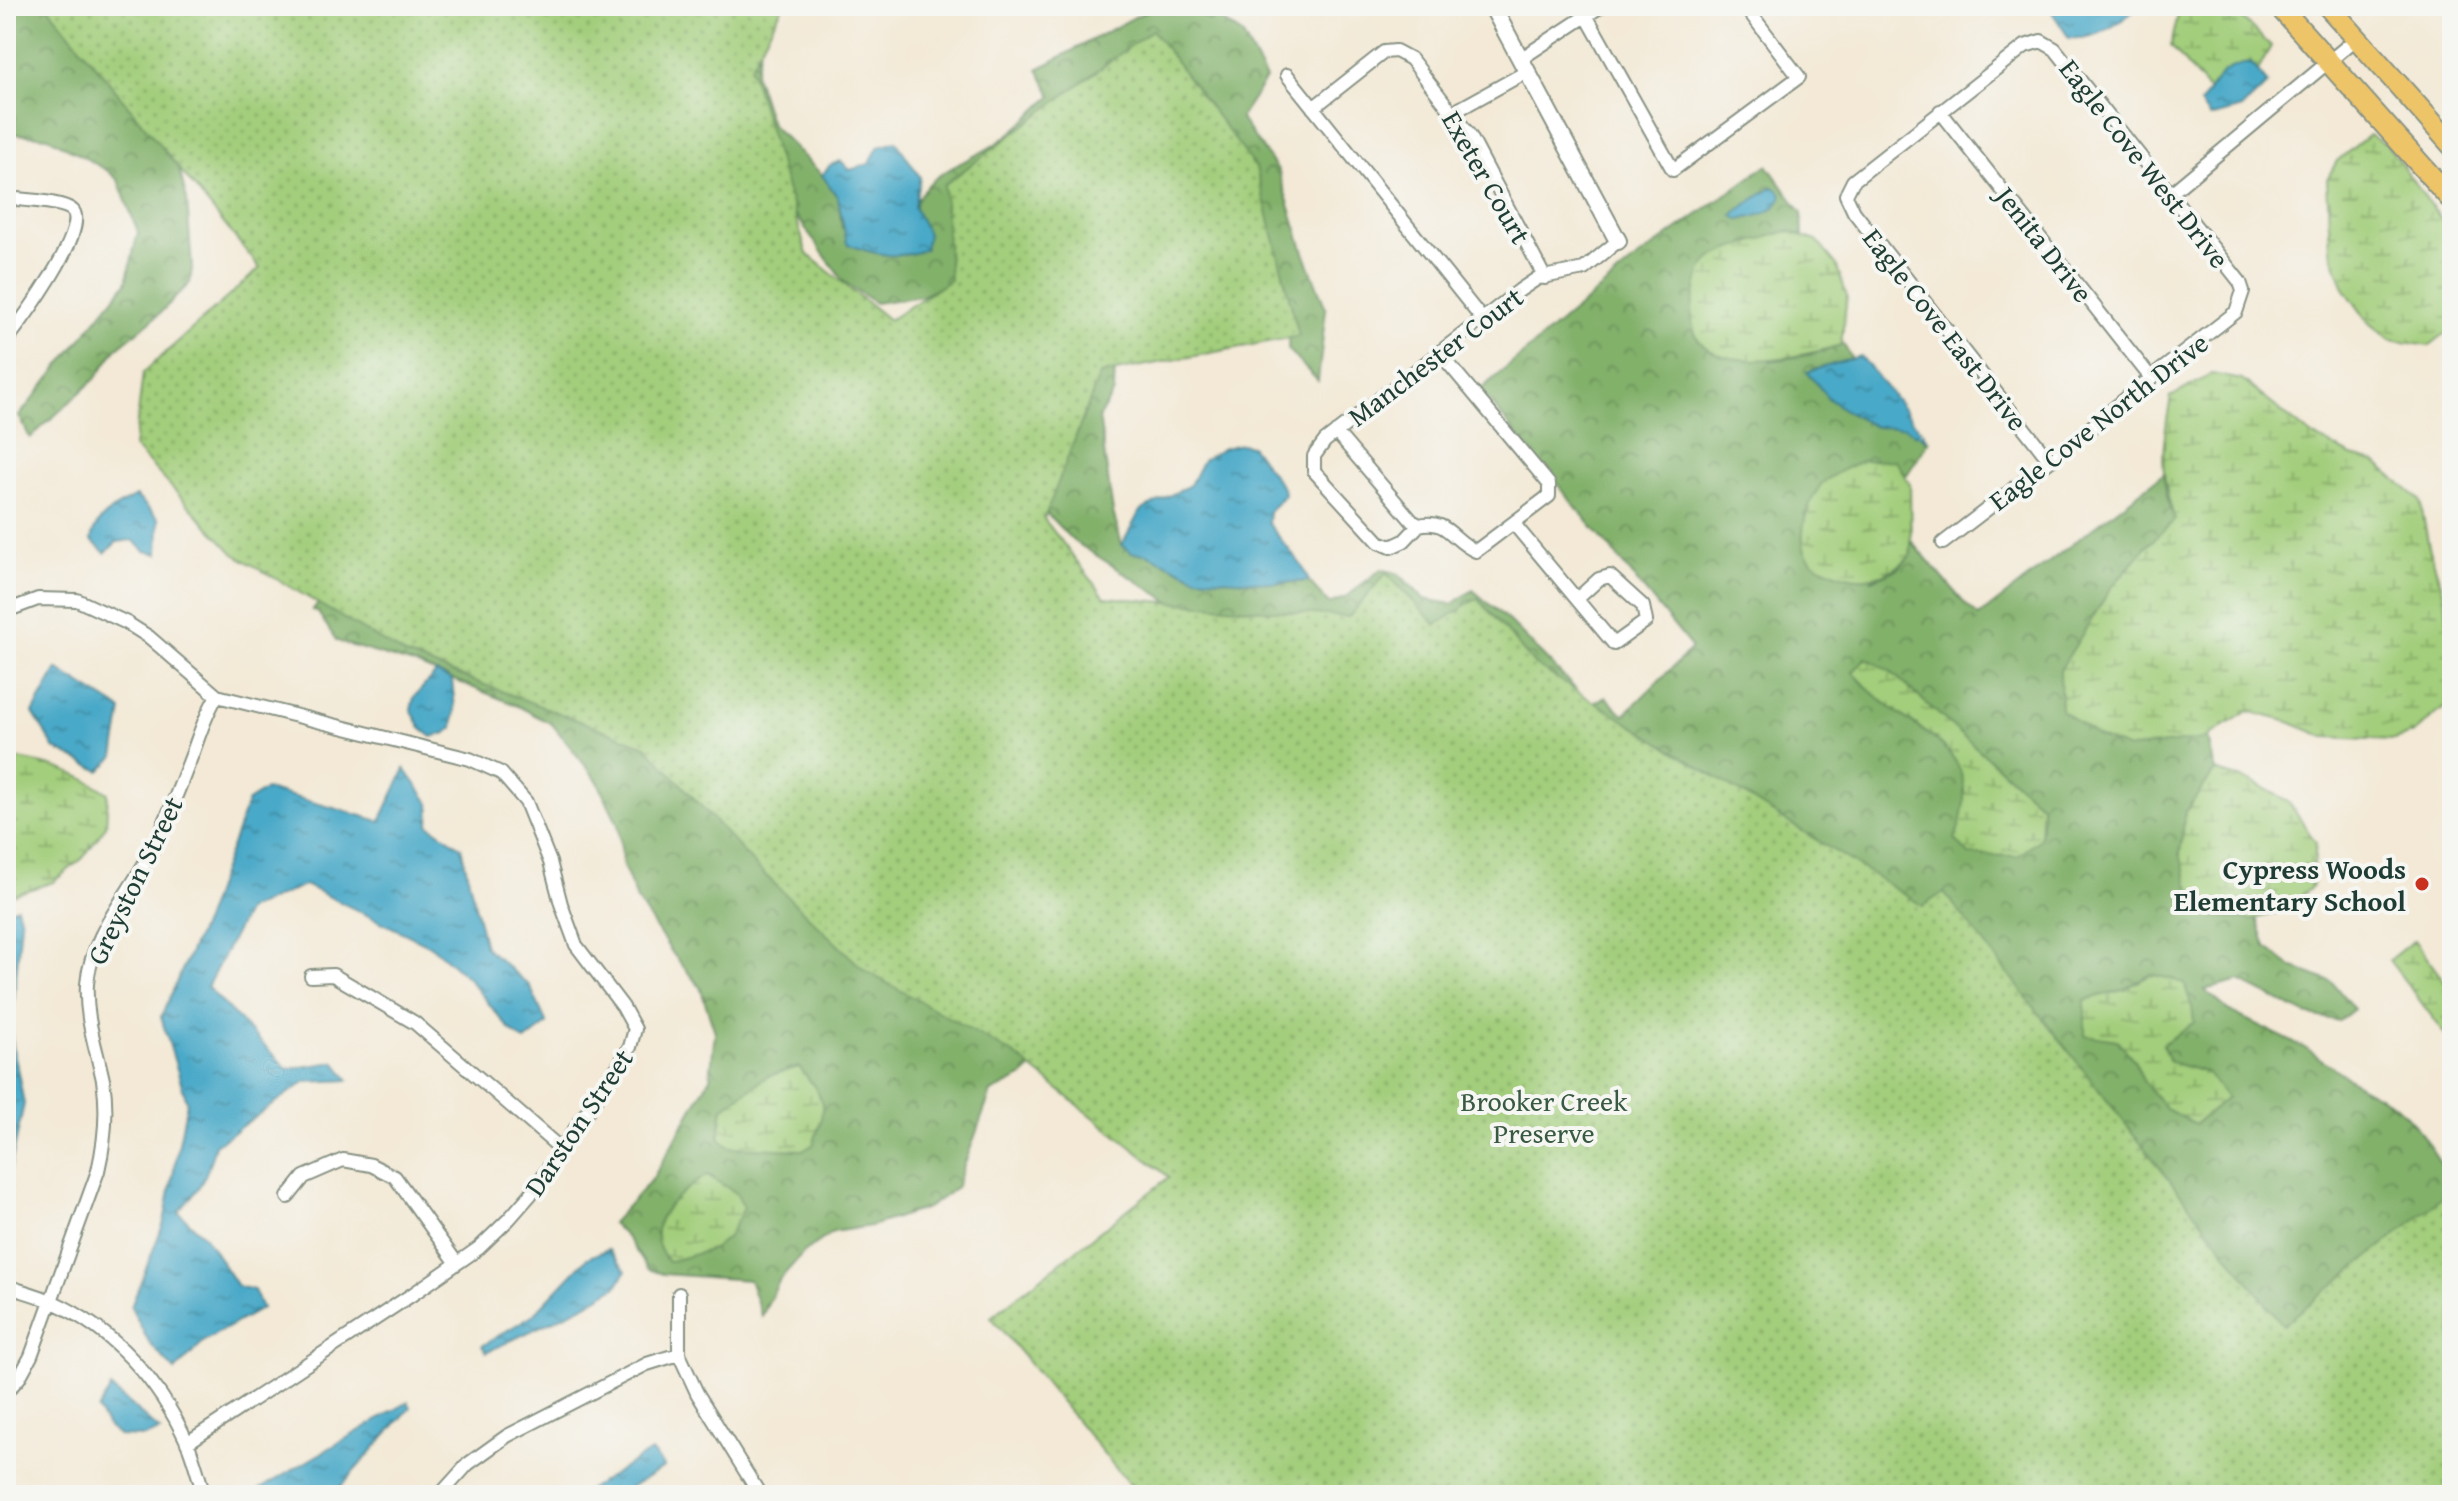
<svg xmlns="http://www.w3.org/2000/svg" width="2458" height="1501" font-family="'Gentium Book Plus',serif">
  <defs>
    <pattern id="forest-crowns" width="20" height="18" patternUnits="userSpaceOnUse" patternTransform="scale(2)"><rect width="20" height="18" fill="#82b16b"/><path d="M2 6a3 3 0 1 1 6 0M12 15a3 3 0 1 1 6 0" fill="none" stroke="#6a9159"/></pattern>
    <pattern id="wetland-marsh" width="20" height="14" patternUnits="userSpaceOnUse" patternTransform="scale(2)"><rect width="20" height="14" fill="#a3ce7b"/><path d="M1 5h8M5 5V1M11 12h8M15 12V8" fill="none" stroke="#84a866"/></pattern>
    <pattern id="park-dots" width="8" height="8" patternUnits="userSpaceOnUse" patternTransform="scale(2)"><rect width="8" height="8" fill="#a3ce7b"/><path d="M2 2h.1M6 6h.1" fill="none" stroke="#84a866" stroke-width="1.8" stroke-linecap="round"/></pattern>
    <pattern id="water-ripples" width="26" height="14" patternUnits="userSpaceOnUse" patternTransform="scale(2)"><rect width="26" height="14" fill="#49a9c8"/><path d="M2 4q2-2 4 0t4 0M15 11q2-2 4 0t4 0" fill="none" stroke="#3c8ba3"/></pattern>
  </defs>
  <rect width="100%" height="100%" fill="#f6f6f2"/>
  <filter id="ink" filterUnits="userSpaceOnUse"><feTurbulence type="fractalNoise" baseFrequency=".0125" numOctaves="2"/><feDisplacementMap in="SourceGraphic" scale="16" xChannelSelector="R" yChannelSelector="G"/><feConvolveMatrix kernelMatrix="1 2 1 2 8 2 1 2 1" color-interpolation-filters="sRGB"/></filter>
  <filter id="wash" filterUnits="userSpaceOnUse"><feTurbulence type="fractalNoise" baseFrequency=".006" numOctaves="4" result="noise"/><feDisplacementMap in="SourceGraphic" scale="32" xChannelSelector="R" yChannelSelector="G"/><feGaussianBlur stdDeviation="1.8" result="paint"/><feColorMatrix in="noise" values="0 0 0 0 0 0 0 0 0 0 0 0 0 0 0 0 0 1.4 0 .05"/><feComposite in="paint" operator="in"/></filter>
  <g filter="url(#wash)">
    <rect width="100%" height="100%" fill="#f3e9d6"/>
    <path fill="url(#forest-crowns)" stroke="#507750" stroke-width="2" fill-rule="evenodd" d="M6,6h66l102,143 13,51 5,68 -2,15 -33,33 -41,33 -21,30 -65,59 -11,-22 107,-133 12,-51 -20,-52 -10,-9 -60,-34 -42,-4z
      M1155,6h33l22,15 6,-4 26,17 24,45 -26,39 38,52 27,85 21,54 -8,72 -30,-31 1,-39 -320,-39 -47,24 -47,7 -32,-22 -56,-78 -72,-186 49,10 -9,47 16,50 51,51 16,23 4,30 72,-21c13,-37 57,-45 86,-66 18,-13 35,-30 52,-45l-14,-27z
      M1767,165l35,48 1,23 -15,-5 -18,130 43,-7 28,-9 1,-3 10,17 -45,13 68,55h29l25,14 -23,35 -10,-15 -24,119 26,-11 13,-14 -1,-16 55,65 14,12 184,-142 4,22 8,24 -28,26 -36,42 -50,82v40l143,29 4,-3 7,35 -30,41 -5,42 70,66 7,-2 9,29 26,20 40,15 22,27 -15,12 -34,-7 -65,-33 -35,9 24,21 76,37 55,38 36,19 23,25 28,43 5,13v309l-1266,-883 -114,-72 -24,-25 -20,-52 25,-74 62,-27 -1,30 -15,25 14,95 9,33 10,8 15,1 49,23 80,6 33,-2 20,23 17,-7 35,-28 18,5 25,25 28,5 21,-14 37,32 80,82 16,-7 18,18 68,-67 -212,-258 155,-130zM1773,187v22l-33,10 -5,-6zM1866,658l25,14 151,134 -2,33h-84c32,-91 -28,-97 -81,-144 -8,-7 -15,-15 -22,-23zM2152,974l42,48 -31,22 7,18 37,11 -63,9 -10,-22 -49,-60 38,-10z
      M460,575l586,480 -24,22 -31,15 -35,96 -29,20 -56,18 -38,6 -29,20 -24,27 -18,37 -13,-36 -86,-6 -15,-5 -21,-31 -15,-15 41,-45 57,-100 5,-46 -15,-45 -27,-33 -36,-54 -14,-35 -5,-41 -21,-44 -45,-56 -36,-19 -99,-40 -75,-22 -6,-3 -19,-29 -5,-1 19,-21zM768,1076l35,74 -73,-3 -11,-9 4,-30z"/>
    <path fill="url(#wetland-marsh)" stroke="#618658" stroke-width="2" d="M1188,6h36l-14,15z
      M2180,6h49l42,40 -13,25 -7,-8 -35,18 -7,10 -38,-45z
      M2369,135l18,10 65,89v94l-23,18 -39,-6 -21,-17 -25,-35 -14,-39 -3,-70 10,-18z
      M1788,231l29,10 19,23 11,32 -6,49c-45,14 -163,39 -148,-43 3,-15 6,-35 19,-44 13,-9 59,-22 76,-27z
      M2212,374l30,6 69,55 41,21 23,6 45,38 9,47 16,50 7,66 -6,43 -32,27 -20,7 -69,-3 -36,-15 -41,-11 -44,28 -76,10 -33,-14 -34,-25 -1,-40 51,-82 36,-42 28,-26c-17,-51 -13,-72 -4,-123z
      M1863,460l33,1 14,23 1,71c-24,25 -52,30 -84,14 -4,-2 -13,-5 -16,-9 -18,-18 -3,-64 14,-79 10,-9 27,-15 38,-21z
      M1866,658l25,14 151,134 -2,33 -22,17 -49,-1 -14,-16c33,-91 -27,-97 -81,-145 -7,-6 -14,-15 -21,-22z
      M6,757c40,6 69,13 102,36l-2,33 -23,32 -30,24 -47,15z
      M2215,771l37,11 36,19 28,42 -4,44 -30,24 -31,9 -39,-4 -24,-31 -8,-31 5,-42z
      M2414,940l38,52v51l-63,-83z
      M2152,974l32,9 8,24 2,15 -31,22 7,18 37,11 20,25 -32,26 -29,-15 -22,-27 -10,-22 -17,-20 -32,-5v-35l38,-10z
      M799,1067c28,34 28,37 14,78l-10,5 -73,-3 -11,-9 4,-30 45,-32z
      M707,1175l29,18 8,15 -16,29 -15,12 -45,13c-31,-39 9,-67 39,-87z"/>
    <path fill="url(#park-dots)" stroke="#618658" stroke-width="2" d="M47,6h736l-33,61 57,187 82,66 61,-40 -6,-95 208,-155 104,138 43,168 -199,38 -56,145 61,78 244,20 37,-44 50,52 42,-27 57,67 388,241 21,-14 339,433 169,-135v305h-1314l-147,-178 178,-140 -154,-122 -151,-85 -106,-102 -112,-122 -240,-91 -172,-101 -100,-107 9,-74 117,-105z"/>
    <path fill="url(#water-ripples)" stroke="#34737e" stroke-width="2" d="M2048,6h92c-21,17 -43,35 -71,32z
      M2251,63l17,21 -26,24 -32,9 -10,-13c16,-24 20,-38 51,-41z
      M896,141l24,36 -6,30 14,27 -3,15c-26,12 -52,5 -78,-5l-9,-46 -16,-23 8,-10 11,-4 9,9 19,-6 10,-18z
      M1773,187l7,4 2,5c-6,17 -26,20 -42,24l-7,-4 12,-11z
      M1861,356l68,85 -25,-14h-29l-23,-12 -23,-16 -22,-27z
      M1241,444l10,2 32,42 1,7 -15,17 -1,11 34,43 7,15 -33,2 -80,-6 -49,-23 -15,-1 -10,-8 18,-34 50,-26 13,-25 21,-12z
      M136,496l23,23 -1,35 -13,-3 -12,-11 -16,2 -12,11 -14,-13c3,-22 27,-35 45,-44z
      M57,669l65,41 -8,47 -14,14 -45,-22 -22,-36z
      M436,673l16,7 3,29 -2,19 -7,5 -14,4 -10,-8 -11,-19 3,-13z
      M405,769l25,35 -1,21 32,22 24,100 45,39 17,38 -22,17 -15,-11 -42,-52 -37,-32 -126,-61 -58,25 -40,77 80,82 48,-7 14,18 -44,2 -90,63c-9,34 -13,41 -37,67l27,25 32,49 17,4 8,18 -58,33 -29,30 -26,-28 -18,-36 33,-85 23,-120 -26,-85 43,-96 44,-120 18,-12 114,32z
      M17,907l4,14 -10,114 13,69 -18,83v-276z
      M608,1249l18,22 -9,15 -36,21 -94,45 -5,-6 52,-32 53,-56z
      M111,1388l49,43 -16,6 -25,-1 -12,-10 -10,-16z
      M408,1402l3,5 -78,88h-83z
      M651,1451l13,16 -47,28h-37z"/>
  </g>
  <g filter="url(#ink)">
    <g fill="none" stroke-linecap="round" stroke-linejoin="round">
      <defs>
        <path id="minor" d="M1587,17l86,153 126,-93 -54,-71
          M1522,58l79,-52
          M1287,75l195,244
          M1313,108l71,-56 12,-1 15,8 59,77 75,142
          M1940,111l211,267
          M1452,113l76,-42
          M2170,194l187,-156
          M6,198c14,2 58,3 67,13 16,20 -53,112 -67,130
          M1336,432l76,89 7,4c29,-7 33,16 57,26l73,-55v-12l-110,-132
          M1514,524l100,120 32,-23 -3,-15 -33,-30 -11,3 -22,20
          M1419,525l-15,16 -13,6 -12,-5 -65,-71v-15l11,-15 195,-151 18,-12 46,-9 34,-28
          M1943,543l107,-82 101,-83 85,-66 7,-21 -3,-9 -185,-233 -14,-8 -16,5 -172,135 -7,14 8,17 196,249
          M6,611l32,-12 39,1 50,23 22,14 68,59 253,63 31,14 25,29 24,60 11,42 15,41 47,62 12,22 -5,18 -11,18 -89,130 -21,24 -30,29 -66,46 -226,149
          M311,976l22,-1 82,48 146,126
          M288,1197l16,-20 39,-17 28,5 24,12 61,85
          M6,1286c15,5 32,9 47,16 61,28 106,79 134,140 7,17 12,36 17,53
          M679,1294v60l18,39 63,102
          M6,1392l13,-14 12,-22 67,-185c7,-30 10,-60 5,-91 -7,-33 -18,-62 -16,-96 4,-51 44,-91 66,-136 15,-31 28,-64 40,-96 7,-19 13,-39 24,-56
          M440,1495l28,-31 39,-28 140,-72 32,-10"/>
        <path id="tertiary" d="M1492,6l126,235"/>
        <path id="primary" d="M2279,6l173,194
          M2328,6l124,139"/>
      </defs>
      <use href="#minor" stroke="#899385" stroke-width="16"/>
      <use href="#tertiary" stroke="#899385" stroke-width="20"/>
      <use href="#primary" stroke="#899385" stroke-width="24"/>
      <use href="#minor" stroke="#fff" stroke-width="12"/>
      <use href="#tertiary" stroke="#fff" stroke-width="16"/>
      <use href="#primary" stroke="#eec469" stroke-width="20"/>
    </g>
  </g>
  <circle fill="#c8321e" stroke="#f6f6f2" stroke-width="3" cx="2422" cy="884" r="8"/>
  <g text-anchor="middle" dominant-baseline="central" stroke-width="8" stroke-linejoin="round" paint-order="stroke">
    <g font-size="28" fill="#1f3d34" stroke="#f6f6f2">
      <text transform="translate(2145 163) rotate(52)">Eagle Cove West Drive</text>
      <text transform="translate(1487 177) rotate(60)">Exeter Court</text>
      <text transform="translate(2045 244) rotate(52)">Jenita Drive</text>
      <text transform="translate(1946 329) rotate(52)">Eagle Cove East Drive</text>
      <text transform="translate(1435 356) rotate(-37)">Manchester Court</text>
      <text transform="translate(2098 421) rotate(-38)">Eagle Cove North Drive</text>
      <text transform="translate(134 880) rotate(-64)">Greyston Street</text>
      <text transform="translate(578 1122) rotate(-56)">Darston Street</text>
    </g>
    <g font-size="28" font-weight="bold" fill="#1f3d34" stroke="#f6f6f2" text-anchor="end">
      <text x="2406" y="868">Cypress Woods<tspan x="2406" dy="32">Elementary School</tspan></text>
    </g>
    <g font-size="28" fill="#395a42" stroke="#f6f6f2">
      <text x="1544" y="1100">Brooker Creek<tspan x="1544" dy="32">Preserve</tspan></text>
    </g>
  </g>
  <rect width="2458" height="1501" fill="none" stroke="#f6f6f2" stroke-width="32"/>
</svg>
